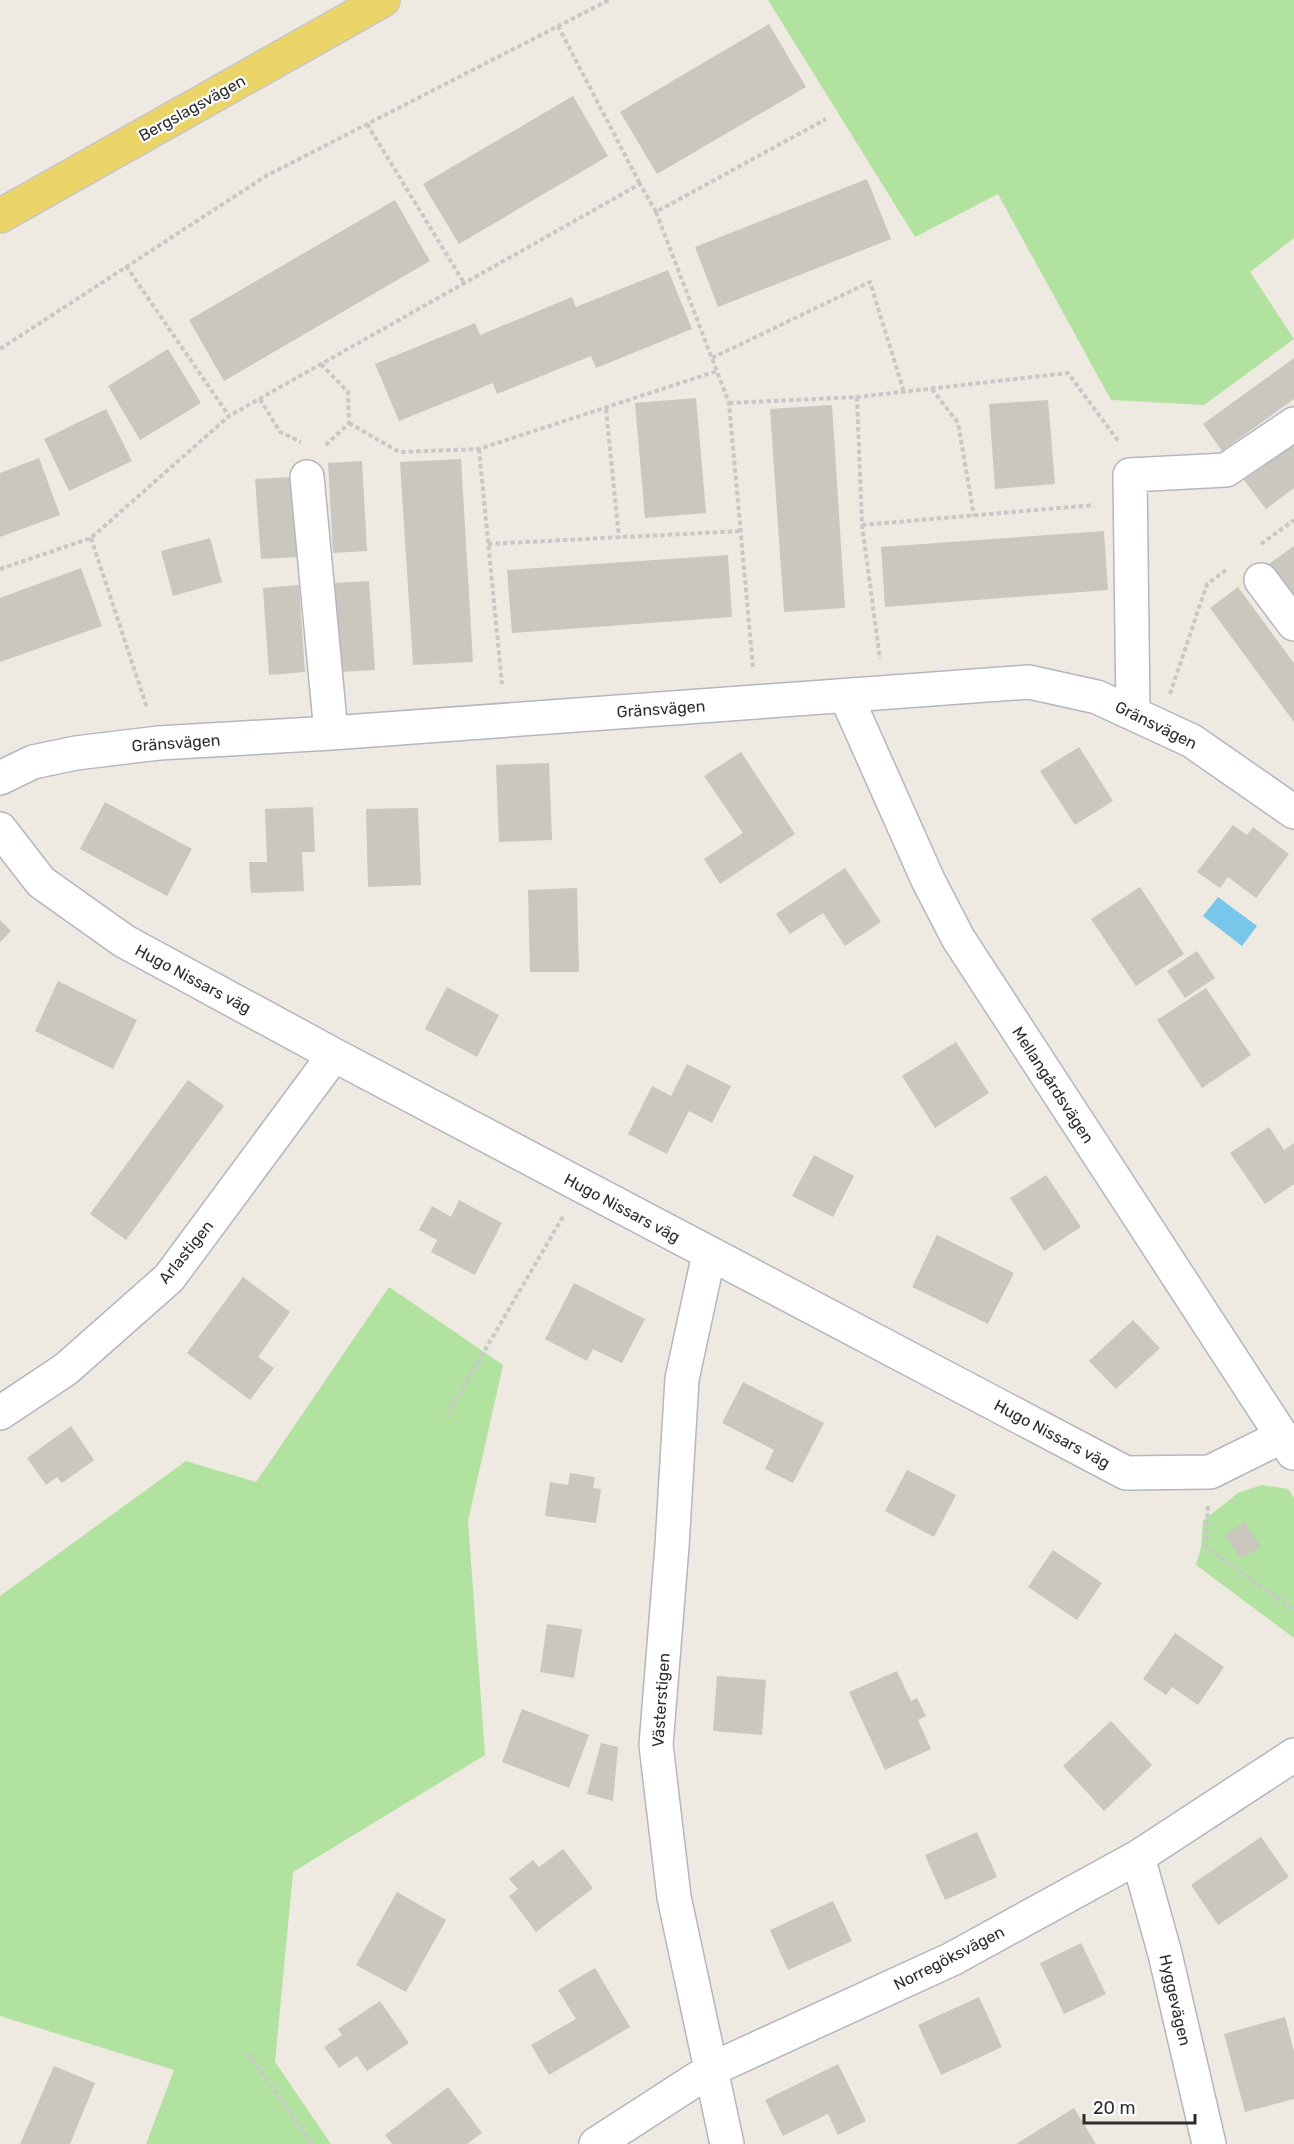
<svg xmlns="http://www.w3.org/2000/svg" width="1294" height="2144" font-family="Rubik,sans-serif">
  <rect width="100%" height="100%" fill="#eee9e1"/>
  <path fill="#b2e2a0" d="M768,0h526v238l-44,34 44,67 -90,66 -93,-5 -113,-206 -83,43z
    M389,1287l114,78 -35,156 17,234 -192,117 -18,190 56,82h-185l28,-74 -174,-54v-420l186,-135 70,21z
    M1261,1485l27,4 6,9v140l-98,-73 5,-17 2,-27 35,-28z"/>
  <path fill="#79c6eb" d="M1218,897l39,29 -15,20 -39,-30z"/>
  <path fill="#cac7bf" d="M769,24l37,63 -149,87 -37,-62z
    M573,96l35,60 -149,88 -36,-60z
    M867,179l24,60 -173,68 -23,-60z
    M395,200l35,61 -206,120 -35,-61z
    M668,270l24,59 -96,39 -5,-12 -94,38 -4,-11 -94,38 -24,-57 100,-41 5,12 92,-38 4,10z
    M168,349l33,54 -61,37 -32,-54z
    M1294,358v41l-72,52 -19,-27z
    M696,398l10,115 -61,5 -10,-115z
    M1048,400l7,84 -60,5 -6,-85z
    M832,405l13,203 -61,4 -14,-203z
    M106,409l26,52 -63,30 -25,-52z
    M1294,444v44l-28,21 -22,-29z
    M39,458l21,57 -60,22v-64z
    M461,459l12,203 -60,3 -13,-203z
    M362,461l5,90 -34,2 -5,-90z
    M292,477l5,80 -36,2 -6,-80z
    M1104,531l4,59 -223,17 -4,-60z
    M210,538l12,44 -49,14 -12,-45z
    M1294,546v51l-25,-33z
    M728,555l4,62 -220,16 -5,-63z
    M81,568l21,58 -102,36v-64z
    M369,581l6,89 -35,2 -5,-89z
    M299,585l6,87 -36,3 -6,-87z
    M1238,587l56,76v59l-84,-114z
    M1079,747l34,54 -38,24 -35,-54z
    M741,752l54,82 -75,50 -16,-25 39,-26 -39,-57z
    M549,763l3,77 -53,2 -3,-77z
    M105,802l87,47 -25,47 -87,-47z
    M313,807l2,45h-13l2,39 -53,2 -2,-31h18l-2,-53z
    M418,808l3,77 -53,2 -2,-78z
    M1233,825l14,10 6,-8 36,27 -33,44 -28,-21 -8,11 -23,-16z
    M845,868l36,54 -36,24 -22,-33 -33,21 -14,-20z
    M1140,887l44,67 -48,32 -45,-67z
    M577,888l2,84h-49l-2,-82z
    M0,920l11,11 -11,11z
    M1197,951l18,27 -30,20 -18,-27z
    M58,981l79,39 -24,49 -78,-38z
    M447,987l52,28 -22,42 -52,-28z
    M1206,988l45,67 -49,33 -45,-68z
    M956,1042l33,51 -54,35 -33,-52z
    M687,1064l44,22 -19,37 -23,-12 -22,43 -39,-20 24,-48 19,10z
    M188,1080l36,26 -98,134 -36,-26z
    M1269,1127l15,23 10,-7v41l-29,20 -35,-51z
    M814,1155l40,21 -21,41 -41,-21z
    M1046,1175l35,52 -37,24 -34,-53z
    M459,1200l43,23 -27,52 -44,-23 6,-12 -18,-10 13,-24 19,11z
    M937,1235l77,38 -26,51 -76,-37z
    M243,1277l47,35 -32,45 16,11 -24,32 -63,-47z
    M574,1283l71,36 -23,44 -29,-14 -6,12 -42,-22z
    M1133,1320l27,28 -44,41 -27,-28z
    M743,1382l81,41 -31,60 -28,-14 9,-19 -52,-27z
    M71,1426l23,34 -32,23 -5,-6 -11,8 -19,-27z
    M907,1470l49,25 -22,42 -49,-26z
    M570,1473l25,4 -2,11 8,1 -5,34 -51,-7 5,-34 18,3z
    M1244,1522l17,24 -20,13 -16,-24z
    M1053,1550l49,33 -25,37 -49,-33z
    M547,1624l35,5 -8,49 -34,-6z
    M1175,1633l49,34 -26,38 -26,-18 -6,8 -23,-16z
    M897,1671l14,30 6,-3 9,18 -8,4 13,29 -46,21 -36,-78z
    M717,1676l49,4 -4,55 -49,-4z
    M522,1709l67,26 -20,53 -67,-26z
    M1111,1721l41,44 -48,46 -41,-45z
    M601,1743l17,4 -5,54 -26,-7z
    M977,1832l20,45 -52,23 -20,-45z
    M1261,1837l28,40 -71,48 -27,-40z
    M563,1849l30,39 -57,44 -27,-36 9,-7 -9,-10 24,-19 6,7z
    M397,1892l49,28 -40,72 -50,-27z
    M833,1901l19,40 -64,29 -18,-40z
    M1081,1943l25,51 -42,20 -24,-51z
    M595,1968l35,59 -81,48 -18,-30 45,-26 -18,-29z
    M979,1997l23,50 -61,28 -23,-50z
    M380,2001l29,42 -42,28 -10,-15 -18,12 -15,-21 18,-12 -4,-6z
    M1285,2017l9,35v47l-49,13 -21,-78z
    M838,2064l28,57 -28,14 -10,-21 -45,22 -18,-36z
    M54,2066l41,17 -25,61h-50z
    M448,2087l34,46 -15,11h-75l-7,-9z
    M1074,2108l22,36h-80z"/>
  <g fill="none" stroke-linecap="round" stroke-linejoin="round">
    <defs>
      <path id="minor" d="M307,477l24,256
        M1261,580l33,44
        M846,696l82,184 30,58 335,515
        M1133,713l-3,-238 96,-5 68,-46
        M0,778l33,-16 43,-9 83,-10 172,-10 698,-51 68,15 95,44 102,71
        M0,829l41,53 83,59 210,114 792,418 84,-1 71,-35
        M709,1254l-27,125 -10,167 -16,199 18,152 53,247
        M0,1413l66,-44 103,-91 165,-223
        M1138,1857l27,97 44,190
        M596,2144l116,-75 240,-110 186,-102 156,-102"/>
      <path id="major" d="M0,216l383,-216"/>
    </defs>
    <use href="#minor" stroke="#b4b6c0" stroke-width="36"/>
    <use href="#major" stroke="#c8c8c8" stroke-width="36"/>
    <path stroke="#c8c8c8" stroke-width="4" stroke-dasharray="4.5 3" stroke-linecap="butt" d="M558,26l82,158
      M367,124l97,159
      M656,212l73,191 24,265
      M126,266l103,150
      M0,349l266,-173 343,-176
      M712,358l158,-76 34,110
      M321,364l27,28 1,31 -22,21h-4
      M932,389l26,34 16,93
      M857,397l5,128 18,134
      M260,399l20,33 21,10
      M729,403l128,-6 211,-24 51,69
      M606,409l13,129
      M349,423l50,29 80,-3 238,-78
      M479,449l23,235
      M862,525l232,-20
      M91,538l56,170
      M488,544l253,-13
      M1261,544l33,-24
      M0,569l91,-31 138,-122 411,-232 16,28 170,-93
      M1170,694l37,-110 19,-14
      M447,1415l117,-200
      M1208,1506l-2,41 88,63
      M248,2053l64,91"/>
    <use href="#minor" stroke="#fff" stroke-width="33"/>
    <use href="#major" stroke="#ecd568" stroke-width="33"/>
  </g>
  <g text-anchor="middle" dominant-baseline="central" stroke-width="4.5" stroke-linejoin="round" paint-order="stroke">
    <g font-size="16" fill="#2d2d2d" stroke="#fff">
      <text transform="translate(192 108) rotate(-29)">Bergslagsvägen</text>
      <text transform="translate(661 709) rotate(-4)">Gränsvägen</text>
      <text transform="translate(1156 725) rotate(26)">Gränsvägen</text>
      <text transform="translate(176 743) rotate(-4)">Gränsvägen</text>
      <text transform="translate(193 979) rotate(28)">Hugo Nissars väg</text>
      <text transform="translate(1053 1085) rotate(57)">Mellangårdsvägen</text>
      <text transform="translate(622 1208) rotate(28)">Hugo Nissars väg</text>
      <text transform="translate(186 1252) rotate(-51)">Arlastigen</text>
      <text transform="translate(1052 1434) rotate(28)">Hugo Nissars väg</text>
      <text transform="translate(661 1700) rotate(-86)">Västerstigen</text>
      <text transform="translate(949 1958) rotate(-27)">Norregöksvägen</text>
      <text transform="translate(1175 2000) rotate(77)">Hyggevägen</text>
    </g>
  </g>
  <path d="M1084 2114v9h111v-9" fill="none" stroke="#2d2d2d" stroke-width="3"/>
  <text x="1093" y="2114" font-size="18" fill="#2d2d2d" stroke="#ffffff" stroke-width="4.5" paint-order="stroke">20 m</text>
</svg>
